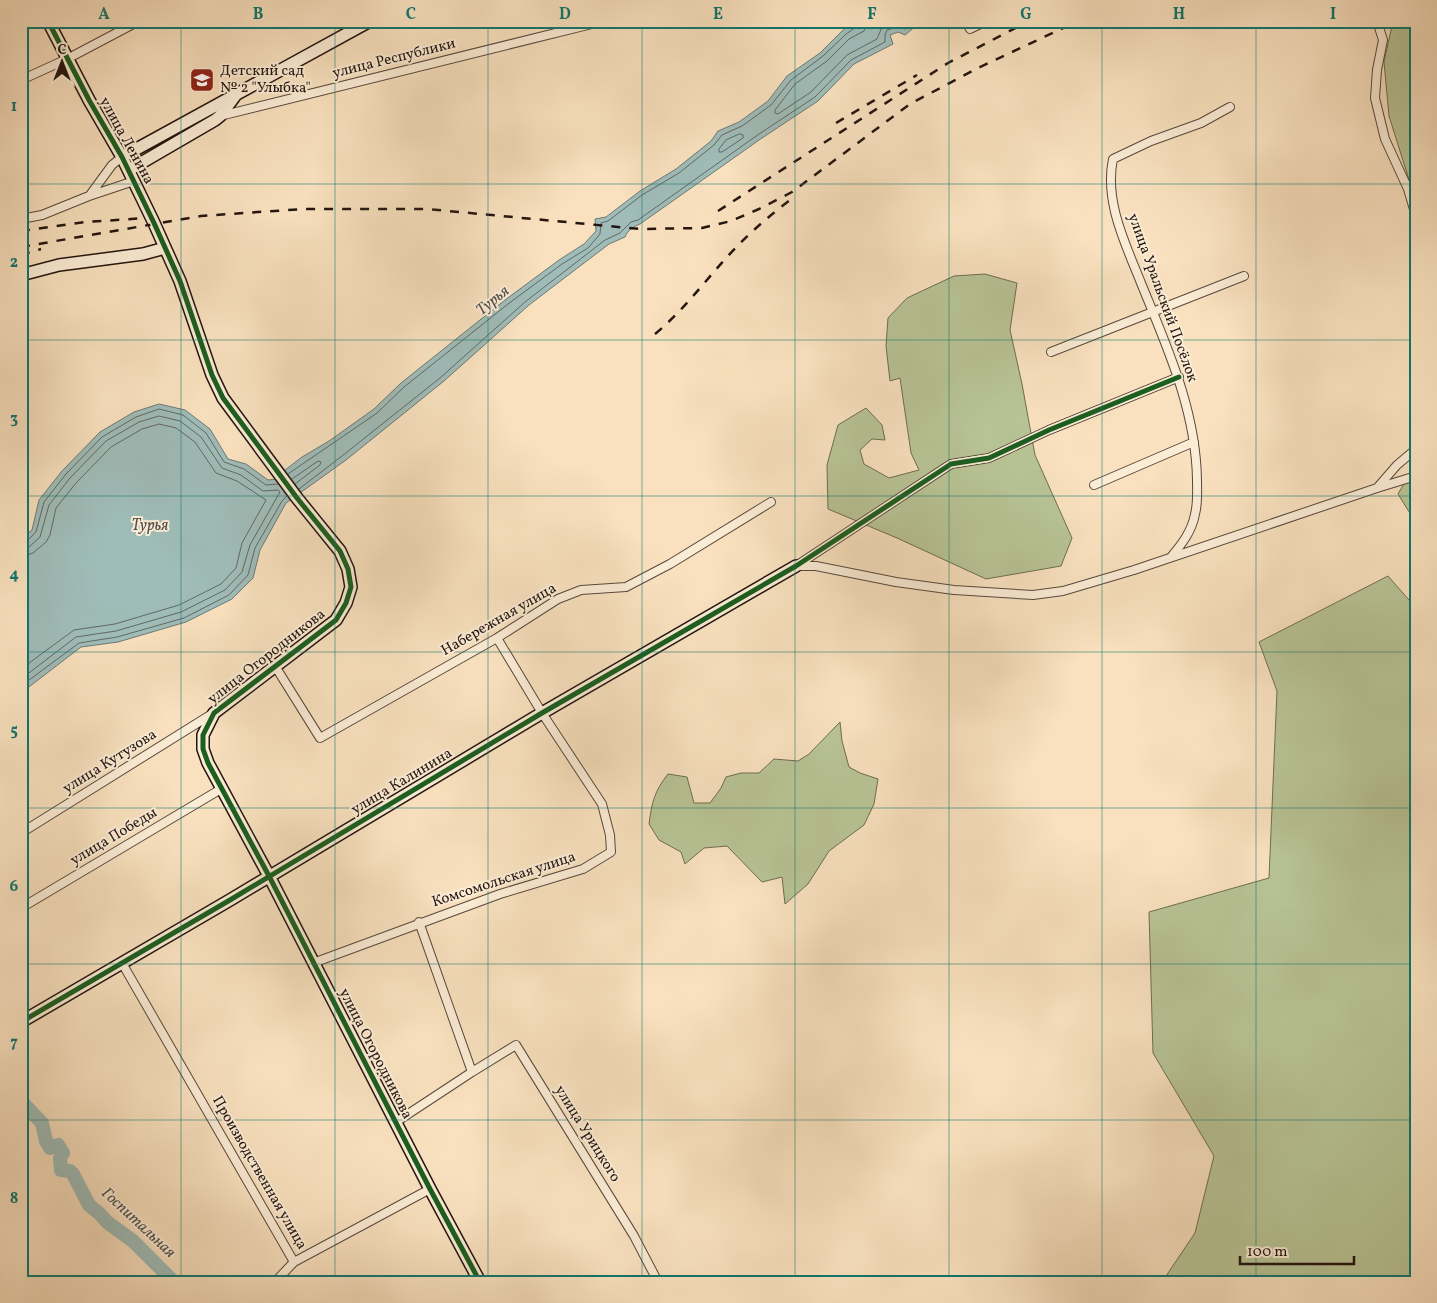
<svg xmlns="http://www.w3.org/2000/svg" width="1437" height="1303" font-family="Vollkorn,serif">
  <style>
    .green { fill: #b8c496; stroke: #6e6c53 }
    .water { fill: #9fbcb8; stroke: #6d7975 }
    .lines { fill: none; stroke-linecap: round; stroke-linejoin: round }
    .shore { stroke: #616864; stroke-width: 1 }
    .river { stroke: #9fbcb8; stroke-width: 14 }
    .street-casing { stroke: #58483c; stroke-width: 10 }
    .secondary-casing { stroke: #231510; stroke-width: 14 }
    .street { stroke: #fbecd5; stroke-width: 8 }
    .secondary { stroke: #fbecd5; stroke-width: 11 }
    .rail { stroke: #231510; stroke-width: 2.5; stroke-dasharray: 9 9; stroke-linecap: butt }
    .cycleway-casing { stroke: #fbecd5; stroke-width: 8 }
    .cycleway { stroke: #1b5e20; stroke-width: 5 }
    .grid { fill: none; stroke: #0f766e; stroke-width: 1; stroke-opacity: 0.55 }
    .labels { text-anchor: middle; dominant-baseline: central; stroke-width: 4; stroke-linejoin: round; paint-order: stroke }
    .street-label { font-size: 15px; fill: #231510; stroke: #fbecd5 }
    .poi-label { font-size: 15px; fill: #231510; stroke: #fbecd5; text-anchor: start }
    .water-label { font-size: 16px; font-style: italic; fill: #4e4f4b; stroke: #fbecd5 }
    .neatline { fill: none; stroke: #0f766e; stroke-width: 2 }
    .grid-label { font-size: 16px; text-anchor: middle; font-weight: bold; fill: #0f766e }
  </style>
  <rect width="100%" height="100%" fill="#f9e1bf"/>
  <filter id="stains"><feTurbulence type="fractalNoise" baseFrequency=".004" numOctaves="4"/><feColorMatrix values="0 0 0 0 .2 0 0 0 0 .09 0 0 0 0 .02 0 0 0 .5 -.17"/></filter>
  <radialGradient id="worn" r=".72"><stop offset=".6" stop-color="#630" stop-opacity="0"/><stop offset="1" stop-color="#630" stop-opacity=".3"/></radialGradient>
  <path class="green" d="M1393,21H1416V202L1389,116L1384,62Z
    M985,274L1017,283L1010,330L1022,384L1035,455L1072,538L1061,566L986,579L897,538L828,509L827,465L838,425L866,408L882,425L885,440L872,439L860,450L864,464L889,478L919,470L911,453L900,378L890,381L886,346L888,318L907,298L954,276Z
    M1416,463V523L1398,494Z
    M1388,576L1416,608V1282H1162L1195,1233L1214,1156L1153,1053L1149,912L1269,878L1277,691L1259,642Z
    M840,722L842,741L849,767L860,773L878,779L874,804L864,825L829,851L808,884L785,904L782,877L762,882L727,846L704,848L685,864L681,852L659,840L649,824C652,802 654,792 668,774L687,777L694,803H710L721,788L726,777L741,773H759L774,759L798,761L809,754Z"/>
  <path class="water" d="M864,21H922L905,35L898,32L890,35L893,44L854,64L818,101L762,138L640,224C633,227 628,230 625,237L609,244L529,305L444,381L346,460L286,503L260,550L253,578L232,599L186,622L118,642L81,647L21,693V539L32,530L39,500L62,471L100,432L134,412L159,404L185,410L210,429L228,459L246,464L268,480L277,479L285,470L302,457L329,441L374,409L401,383L505,300L559,260L584,244L596,231L595,219L606,217L640,191L676,169L711,141L718,131L739,122L768,101L787,76L820,53L842,31L851,24L861,23Z"/>
  <g class="lines">
    <path class="shore" d="M868,21L864,31L849,39L827,61L795,84L775,110V113L778,114L811,92L847,55L877,39L882,27L894,21
      M740,134L743,135V138L722,152H719V149L726,140Z
      M288,474L377,413L404,387L508,304L562,264L588,248L600,234L601,223L608,221L642,195L679,173L714,145L722,135L742,126L771,105L791,80L823,56L845,35L853,29L860,27L862,21
      M292,479L318,461L321,462L320,465L295,484
      M299,489L342,456L440,378L525,302L605,240L620,233L631,222L638,220L759,134L815,97L851,60L885,42V35L887,30L897,27L905,29L914,21
      M21,543L26,542L36,532L44,502L66,474L102,437L136,417L159,409L183,415L206,433L224,462L244,469L266,485L278,484
      M21,549L29,547L40,537L49,505L70,478L106,441L139,422L159,416L180,421L201,437L222,468L241,475L263,491L278,490L280,492L250,545L242,572L225,590L181,612L116,631L76,637L21,679
      M21,557L33,553L46,542L50,535L56,508L76,483L111,447L142,429L159,424L176,428L195,442L216,473L237,481L266,500L242,543L236,568L221,584L179,605L115,624L74,630L21,669
      M21,686L79,643L117,637L184,618L229,595L248,575L255,548L282,501L287,496"/>
    <path class="river" d="M21,1101L42,1123L46,1141L50,1148L58,1145L63,1153L60,1158L61,1170L70,1171L73,1174L89,1205L100,1214L107,1222L133,1241L174,1282"/>
    <defs>
      <path id="street" d="M966,21L970,29L987,21
        M1377,21L1383,40L1377,70L1375,98L1385,139L1408,189L1416,216
        M21,80L67,59L139,21
        M220,116L604,21
        M90,195L112,165L122,157
        M21,219L42,215L89,196L134,181
        M1051,352L1244,276
        M1094,485L1194,442
        M1377,488L1397,465L1416,449
        M1171,557C1182,544 1192,531 1195,514C1198,503 1197,491 1197,480C1196,410 1167,347 1141,283C1126,245 1104,202 1113,159L1151,141L1201,123L1230,107
        M796,566H816L896,582L954,590L1033,595L1063,591L1134,570L1377,488L1416,476
        M796,566L951,464L989,458L1049,430L1179,377
        M275,666L320,738L497,638L558,599L581,590L626,587L670,564L771,502
        M21,833L212,714
        M21,908L221,789
        M419,922L472,1072
        M122,963L294,1262L430,1189
        M313,963L500,894L583,869L611,852L610,835L602,804L542,713L497,638
        M396,1122L472,1072L516,1045L634,1236L658,1282
        M275,1282L294,1262"/>
      <path id="secondary" d="M48,21L89,100L122,157L154,223L180,281L212,375L223,398L297,498L340,551L348,569L351,587L346,603L336,620L214,713L203,735V749L208,763L269,876L430,1189L480,1282
        M122,157L370,21
        M129,170L215,120L220,116L235,96
        M21,275L59,265L143,254L165,248
        M21,1022L230,900L542,713L796,566"/>
    </defs>
    <use href="#street" class="street-casing"/>
    <use href="#secondary" class="secondary-casing"/>
    <use href="#street" class="street"/>
    <use href="#secondary" class="secondary"/>
    <path class="rail" d="M836,123L917,75
      M718,211L948,63L1029,21
      M21,231L86,222L146,218
      M21,247L201,216L303,209H427L640,229L702,228L731,221L759,209L792,192L910,104L978,68L1078,21
      M21,255L41,249
      M655,334C683,311 704,282 728,256C748,234 770,215 794,197"/>
    <defs>
      <path id="cycleway" d="M48,21L89,100L122,157L154,223L180,281L212,375L223,398L297,498L340,551L348,569L351,587L346,603L336,620L214,713L203,735V749L208,763L269,876L430,1189L480,1282
        M21,1022L230,900L542,713L796,566L951,464L989,458L1049,430L1179,377"/>
    </defs>
    <use href="#cycleway" class="cycleway-casing"/>
    <use href="#cycleway" class="cycleway"/>
  </g>
  <path class="grid" d="M181,21V1282M335,21V1282M488,21V1282M642,21V1282M795,21V1282M949,21V1282M1102,21V1282M1256,21V1282M21,184H1416M21,340H1416M21,496H1416M21,652H1416M21,808H1416M21,964H1416M21,1120H1416"/>
  <defs>
    <symbol id="school-square" viewBox="-11 -11 22 22"><rect x="-9" y="-9" width="18" height="18" rx="4" fill="#8f2418" stroke="#fbecd5"/><path d="M0-5L7-2L0 1L-7-2ZM-4 1L0 2.5L4 1V4Q0 6-4 4Z" fill="#fff"/></symbol>
  </defs>
  <g fill-rule="evenodd">
    <use href="#school-square" x="188" y="66" width="28" height="28"/>
  </g>
  <g class="labels">
    <g class="street-label">
      <text transform="translate(394 59) rotate(-14)">улица Республики</text>
      <text transform="translate(126 141) rotate(61)">улица Ленина</text>
      <text transform="translate(1162 298) rotate(70)">улица Уральский Посёлок</text>
      <text transform="translate(499 620) rotate(-30)">Набережная улица</text>
      <text transform="translate(267 657) rotate(-38)">улица Огородникова</text>
      <text transform="translate(110 762) rotate(-32)">улица Кутузова</text>
      <text transform="translate(402 782) rotate(-31)">улица Калинина</text>
      <text transform="translate(114 837) rotate(-31)">улица Победы</text>
      <text transform="translate(504 880) rotate(-18)">Комсомольская улица</text>
      <text transform="translate(375 1054) rotate(63)">улица Огородникова</text>
      <text transform="translate(587 1134) rotate(58)">улица Урицкого</text>
      <text transform="translate(259 1173) rotate(60)">Производственная улица</text>
    </g>
    <g class="poi-label">
      <text x="220" y="71">Детский сад<tspan x="220" dy="17">№ 2 "Улыбка"</tspan></text>
    </g>
    <g class="water-label">
      <text transform="translate(493 301) rotate(-39)">Турья</text>
      <text x="150" y="526">Турья</text>
      <text transform="translate(138 1223) rotate(43)">Госпитальная</text>
    </g>
  </g>
  <rect width="1437" height="1303" fill="none" stroke="#f9e1bf" stroke-width="55"/>
  <g transform="translate(62 62)" stroke="#fbecd5" stroke-width="4" paint-order="stroke">
  <path d="M0-4L9 19L0 12L-9 19Z" fill="#231510"/>
  <text y="-8" font-size="14" font-weight="bold" text-anchor="middle" fill="#231510">С</text>
  </g>
  <path d="M1240 1256v8h114v-8" fill="none" stroke="#231510" stroke-width="2.5"/>
  <text x="1247" y="1256" font-size="15" fill="#231510" stroke="#fbecd5" stroke-width="4" paint-order="stroke">100 m</text>
  <rect x="28" y="28" width="1382" height="1248" class="neatline"/>
  <g class="grid-label">
    <text x="104" y="19">A</text>
    <text x="258" y="19">B</text>
    <text x="411" y="19">C</text>
    <text x="565" y="19">D</text>
    <text x="718" y="19">E</text>
    <text x="872" y="19">F</text>
    <text x="1026" y="19">G</text>
    <text x="1179" y="19">H</text>
    <text x="1333" y="19">I</text>
    <text x="14" y="111">1</text>
    <text x="14" y="267">2</text>
    <text x="14" y="423">3</text>
    <text x="14" y="579">4</text>
    <text x="14" y="735">5</text>
    <text x="14" y="891">6</text>
    <text x="14" y="1047">7</text>
    <text x="14" y="1203">8</text>
  </g>
  <rect width="100%" height="100%" filter="url(#stains)"/>
  <rect width="100%" height="100%" fill="url(#worn)"/>
</svg>
